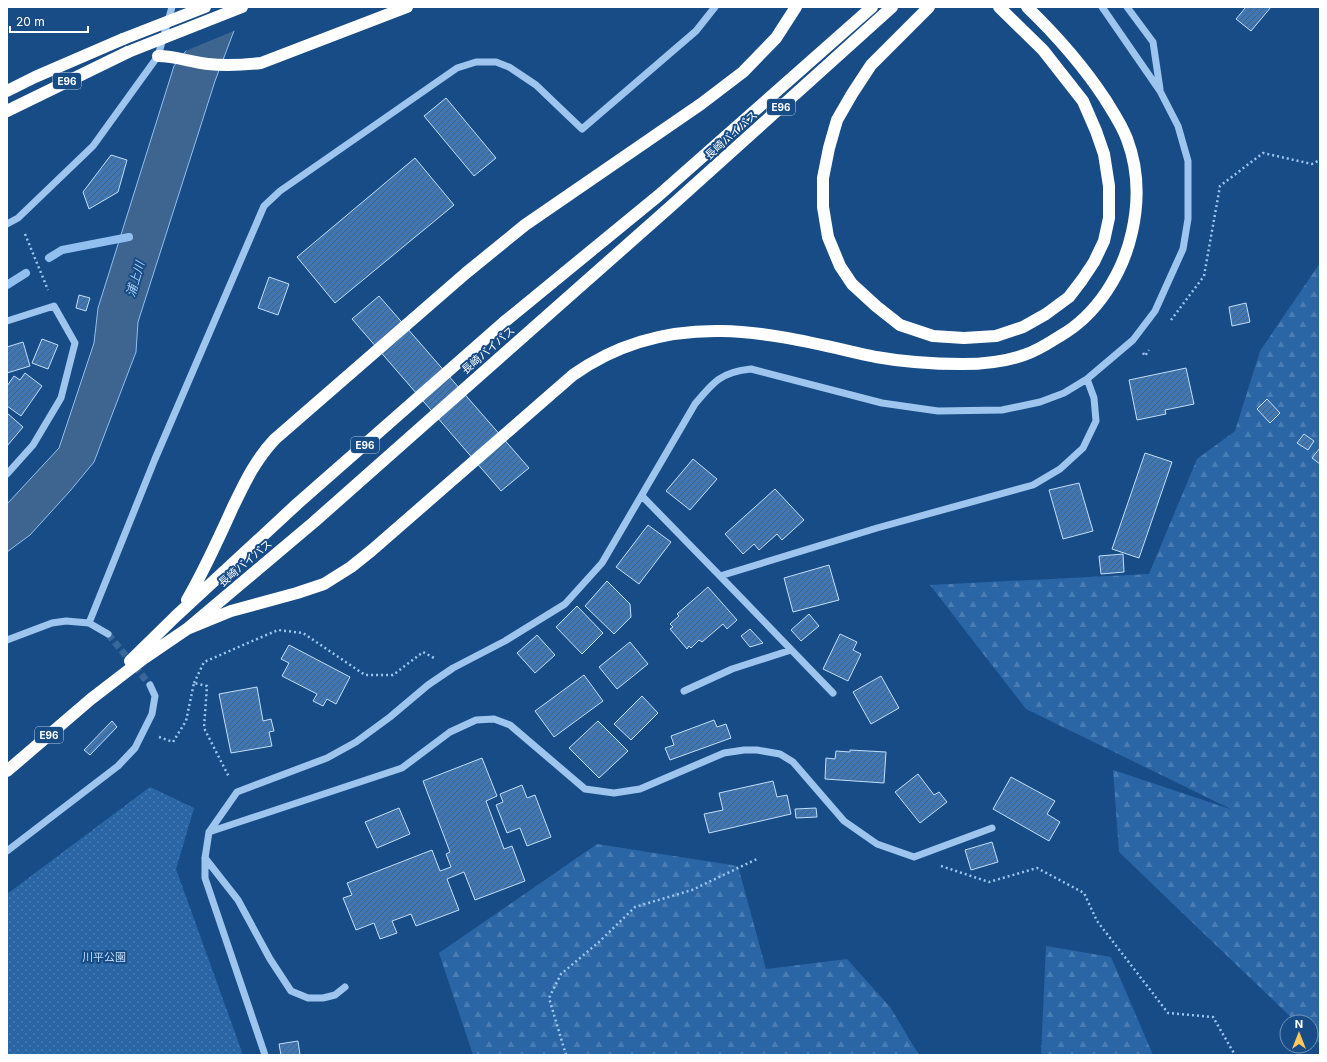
<svg xmlns="http://www.w3.org/2000/svg" width="1327" height="1062" font-family="Inter,'Noto Sans JP',sans-serif">
  <style>
    .forest { fill: url(#forest-firs) }
    .park { fill: url(#park-dots) }
    .water { fill: #3e6490; stroke: #91c0f0 }
    .pier { fill: #174c87 }
    .lines { fill: none; stroke-linecap: round; stroke-linejoin: round }
    .stream { stroke: #91c0f0; stroke-width: 8 }
    .building { fill: url(#building-hatch); stroke: #c4defa }
    .minor-tunnel { stroke: #3a6799; stroke-width: 7; stroke-dasharray: 7 3.5; stroke-linecap: butt }
    .path { stroke: #9ec5ed; stroke-width: 2.5; stroke-dasharray: 2 3; stroke-linecap: butt }
    .minor { stroke: #9ec5ed; stroke-width: 7 }
    .highway { stroke: #fff; stroke-width: 12 }
    .highway-bridge { stroke: #fff; stroke-width: 12 }
    .labels { text-anchor: middle; dominant-baseline: central; stroke-width: 4; stroke-linejoin: round; paint-order: stroke }
    .shield { fill: #174c87; stroke: #b9c9db; stroke-width: 1 }
    .shield-label { font-size: 10px; font-weight: bold; fill: #fff }
    .street-label { font-size: 11px; fill: #fff; stroke: #174c87 }
    .park-label { font-size: 11px; fill: #c4defa; stroke: #174c87 }
    .water-label { font-size: 12px; font-style: italic; fill: #aacff5; stroke: #174c87 }
  </style>
  <defs>
    <pattern id="forest-firs" width="22" height="20" patternUnits="userSpaceOnUse"><rect width="22" height="20" fill="#2a66a6"/><path d="M5 1l3.5 6h-7zM16 11l3.5 6h-7z" fill="#4a7db3"/></pattern>
    <pattern id="park-dots" width="8" height="8" patternUnits="userSpaceOnUse"><rect width="8" height="8" fill="#2a66a6"/><path d="M2 2h.1M6 6h.1" fill="none" stroke="#4a7db3" stroke-width="1.8" stroke-linecap="round"/></pattern>
    <pattern id="building-hatch" width="6" height="6" patternUnits="userSpaceOnUse"><rect width="6" height="6" fill="#4076b1"/><path d="M-1 1l2-2M0 6l6-6M5 7l2-2" fill="none" stroke="#46617e"/></pattern>
  </defs>
  <rect width="100%" height="100%" fill="#174c87"/>
  <path class="forest" d="M1320,263V1046L1319,1043L1311,1036V1022H1296L1119,852L1113,770L1233,810L1026,709L930,585L1149,574L1197,459L1235,431L1260,351Z
    M597,844L738,866L766,969L847,959L890,1007L919,1055H473L439,953Z
    M1046,946L1111,957L1153,1055H1041Z"/>
  <path class="park" d="M150,787L194,808L176,869L243,1055H7V894Z"/>
  <path class="water" d="M243,7L215,81L138,322L136,352L94,462L70,491L30,535L7,552V504L59,448L94,343L98,308L174,66L189,47Z"/>
  <path class="pier" d="M195,7H245L236,30L183,52L187,46Z"/>
  <g class="lines">
    <path class="stream" d="M49,258L62,250L129,237
      M7,285L26,273"/>
  </g>
  <path class="building" d="M1246,7H1271L1251,31L1236,19Z
    M446,98L496,158L474,176L424,116Z
    M111,155L127,160L118,192L89,209L83,192Z
    M415,158L454,205L335,303L297,257Z
    M269,277L289,284L278,315L258,308Z
    M79,295L90,298L86,311L76,308Z
    M379,296L529,468L501,491L352,319Z
    M1246,303L1250,322L1232,326L1229,307Z
    M42,339L58,345L48,369L32,363Z
    M23,342L30,366L7,373V347Z
    M1186,368L1194,404L1165,410L1166,414L1137,420L1129,380Z
    M25,373L42,386L21,416L7,406V386L14,376L20,380Z
    M1267,399L1280,413L1270,423L1257,409Z
    M7,413L23,427L7,446Z
    M1304,434L1314,441L1308,450L1297,443Z
    M1320,448V464L1312,458Z
    M1145,453L1172,462L1139,558L1112,549Z
    M693,459L717,479L690,510L666,491Z
    M1079,483L1093,531L1063,539L1049,490Z
    M775,489L804,520L782,540L777,534L759,550L754,544L743,554L725,534Z
    M648,525L671,542L639,584L616,567Z
    M1123,554L1124,572L1101,574L1099,556Z
    M829,565L839,600L793,612L784,578Z
    M607,581L630,604L631,617L614,634L585,606Z
    M708,587L737,620L727,629L723,624L702,642L699,640L691,648L689,646L687,649L670,629L673,627L670,624L679,616L677,614Z
    M577,606L603,633L582,654L556,627Z
    M809,614L819,626L801,641L791,630Z
    M750,629L763,643L750,647L741,636Z
    M840,634L857,642L853,650L861,654L848,681L823,669Z
    M537,635L555,655L535,673L517,653Z
    M630,642L648,664L617,689L599,667Z
    M289,645L350,677L336,704L327,699L323,706L313,701L317,694L282,676L289,663L281,659Z
    M584,675L603,701L554,737L535,711Z
    M881,676L899,708L871,724L853,692Z
    M257,687L263,721L271,719L274,731L269,732L272,746L231,753L219,694Z
    M642,696L658,713L631,740L614,724Z
    M714,720L717,727L726,724L731,738L670,760L665,748L674,745L671,736Z
    M112,721L117,727L90,755L84,750Z
    M598,721L628,751L599,778L569,748Z
    M850,750L886,752L884,783L825,779L826,758L835,759L836,751L850,752Z
    M482,758L497,796L486,801L504,849L512,846L525,881L475,900L464,872L447,879L459,910L416,926L411,914L392,921L397,933L380,939L374,923L356,930L343,898L352,895L347,883L432,850L440,871L451,867L446,854L450,852L423,781Z
    M918,774L934,795L939,792L947,802L920,823L895,792Z
    M1011,777L1055,801L1047,814L1060,822L1049,841L993,809Z
    M773,781L777,797L787,795L791,814L709,833L704,814L723,810L719,793Z
    M522,785L527,798L535,795L551,837L527,846L520,828L507,833L496,805L503,802L500,794Z
    M399,808L410,834L377,848L365,822Z
    M816,808L817,817L796,818L795,809Z
    M992,842L998,862L971,870L965,850Z
    M298,1041L300,1055H281L279,1044Z"/>
  <g class="lines">
    <path class="minor-tunnel" d="M108,634L150,685"/>
    <path class="path" d="M25,234L48,290
      M1171,320L1204,276L1220,186L1263,153L1312,164L1320,160
      M1143,353L1145,356L1149,350
      M194,683L204,662L278,630L303,633L365,675H393L423,652L436,659
      M159,737L173,742L186,721L194,683L207,686L204,728L229,777
      M941,866L989,882L1037,868L1084,893L1097,921L1168,1013L1213,1017L1235,1055
      M566,1055L549,998L561,974L599,942L635,907L692,890L759,858"/>
    <path class="minor" d="M1127,7L1153,42L1160,89
      M7,224L18,218L93,146L158,56L172,7
      M7,321L54,306L75,343L61,398L33,445L7,474
      M642,496L720,576L877,528L1033,485L1060,469L1083,448L1096,421L1094,398L1087,379
      M720,576L833,693
      M89,623L155,459L264,206L280,191L457,68L476,62H496L509,67L536,85L582,129L696,31L715,7
      M7,640L52,623L66,621L89,623L108,634
      M684,691L732,669L791,650
      M209,832L402,768L450,732L476,720L494,719L510,725L585,789L614,793L640,789L724,753L744,750H757L780,754L793,762L844,821L877,844L914,857L992,828
      M7,851L118,766L135,748L152,714L155,696L150,685
      M205,858L238,900L270,959L291,991L308,998H323L335,995L345,987
      M265,1055L205,878V858L209,832L237,792L327,758L356,742L390,717L428,685L453,668L505,641L565,604L602,563L695,404C713,382 721,372 751,369L882,403L938,411L1002,410L1040,402L1064,393L1087,379L1133,340L1155,311L1183,249L1188,219V161L1178,126L1160,91L1102,7"/>
    <path class="highway" d="M929,7L871,65L852,94L837,120L829,148L823,178V207L828,237L840,266L852,284L876,306L900,325L933,336L964,338L996,336L1023,327L1046,314L1069,297L1082,280L1094,262L1104,241L1109,218V186L1104,154L1096,131L1083,101L1043,50L999,7
      M158,56C175,56 191,62 208,64C226,66 243,65 261,63L407,7
      M7,91L35,77L123,39
      M7,111L128,52
      M187,600C204,571 218,540 232,509C244,484 255,460 275,439L466,273L525,225L701,104L743,72L776,38L796,7
      M187,629L231,611L297,593L324,584L351,567L371,551L573,375C618,343 666,330 721,331C774,332 825,346 876,357C904,362 933,364 962,364C982,364 1004,362 1024,355C1037,351 1049,343 1060,336C1097,315 1123,273 1132,232C1139,201 1138,168 1127,139C1122,125 1113,112 1105,99C1082,64 1057,36 1027,7
      M130,661L176,616L297,504L503,323L658,196L872,7
      M7,771L91,699L143,659L187,629L314,522L670,207L892,7"/>
    <path class="highway-bridge" d="M123,39L205,7
      M128,52L242,7"/>
  </g>
  <g class="labels">
    <g class="shield">
      <rect x="53" y="73" width="28" height="16" rx="3"/>
      <rect x="767" y="99" width="28" height="16" rx="3"/>
      <rect x="351" y="437" width="28" height="16" rx="3"/>
      <rect x="35" y="727" width="28" height="16" rx="3"/>
    </g>
    <g class="shield-label">
      <text x="67" y="81">E96</text>
      <text x="781" y="107">E96</text>
      <text x="365" y="445">E96</text>
      <text x="49" y="735">E96</text>
    </g>
    <g class="street-label">
      <text transform="translate(731 135) rotate(-42)">長崎バイパス</text>
      <text transform="translate(488 350) rotate(-41)">長崎バイパス</text>
      <text transform="translate(245 563) rotate(-40)">長崎バイパス</text>
    </g>
    <g class="park-label">
      <text x="104" y="957">川平公園</text>
    </g>
    <g class="water-label">
      <text transform="translate(135 279) rotate(-74)">浦上川</text>
    </g>
  </g>
  <rect width="1327" height="1062" fill="none" stroke="#ffffff" stroke-width="16"/>
  <g transform="translate(1299 1034)"><circle r="19" fill="#174c87" stroke="#7494b7"/>
  <path d="M0-3L7 15L0 10L-7 15Z" fill="#ffca5b"/>
  <text y="-6" font-size="11" font-weight="bold" text-anchor="middle" fill="#ffffff">N</text>
  </g>
  <path d="M10 26v6h78v-6" fill="none" stroke="#ffffff" stroke-width="2"/>
  <text x="16" y="26" font-size="12" fill="#ffffff" stroke="#174c87" stroke-width="3" paint-order="stroke">20 m</text>
</svg>
